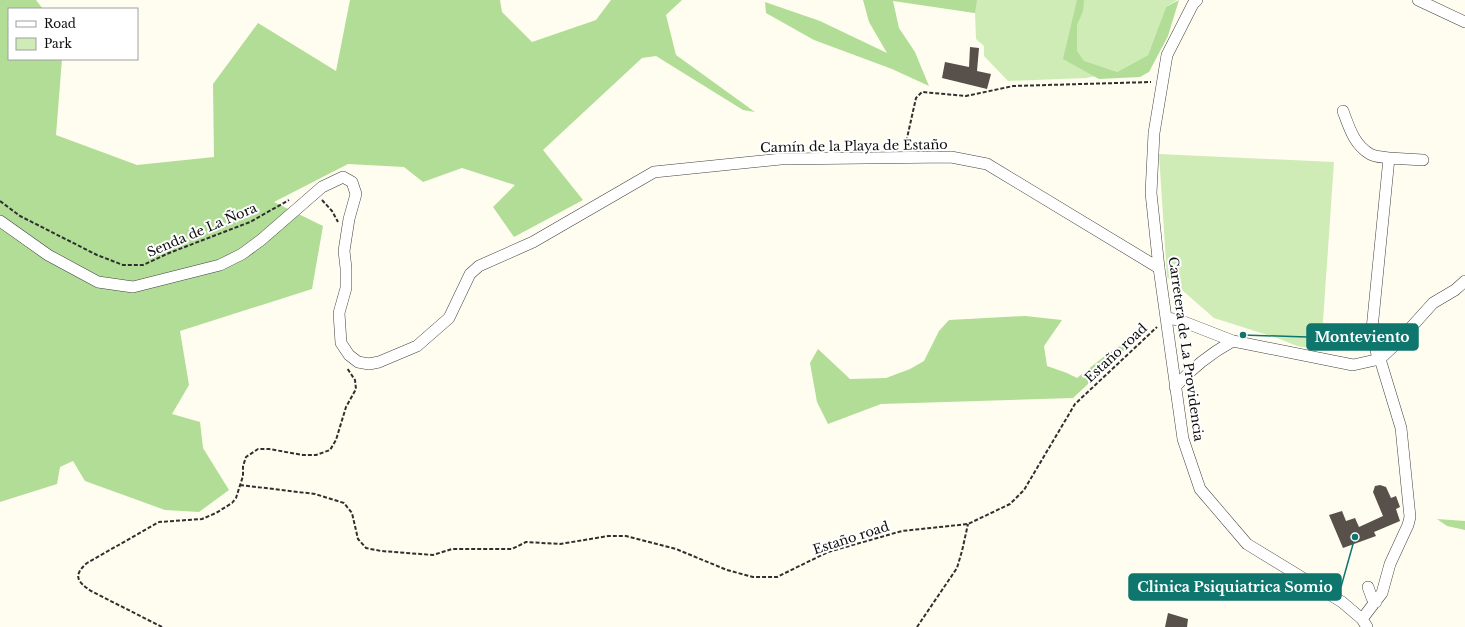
<svg xmlns="http://www.w3.org/2000/svg" width="1465" height="627" font-family="'Libre Baskerville',serif">
  <style>
    .green { fill: #cfecb7 }
    .forest { fill: #b1dd96 }
    .building { fill: #58504a }
    .lines { fill: none; stroke-linecap: round; stroke-linejoin: round }
    .minor-casing { stroke: #414141; stroke-width: 12 }
    .path { stroke: #303030; stroke-width: 2; stroke-dasharray: 4 2; stroke-linecap: butt }
    .minor { stroke: #fff; stroke-width: 11 }
    .labels { text-anchor: middle; dominant-baseline: central; stroke-width: 4; stroke-linejoin: round; paint-order: stroke }
    .street-label { font-size: 13px; fill: #0e0e0e; stroke: #fff }
    .leader { fill: none; stroke: #0f766e; stroke-width: 1.5 }
    .callout-dot { fill: #0f766e; stroke: #fff; stroke-width: 1.5 }
    .callout { fill: #0f766e; stroke: #0f766e; stroke-width: 1.5 }
    .callout-label { font-size: 14px; text-anchor: middle; font-weight: bold; fill: #fff }
  </style>
  <rect width="100%" height="100%" fill="#fffdf0"/>
  <path class="green" d="M891,0H1177L1166,7L1148,55L1117,72L1086,78L1008,81L984,56V46L976,39L975,13Z
    M1159,154L1334,162L1321,350L1297,346L1280,339L1214,318L1167,277Z"/>
  <path class="forest" d="M0,0H36L43,9H9V59H62L56,135L137,165L214,157L213,84L258,23L336,71L350,0H500L502,12L532,42L596,20L611,0H682L666,15L676,55L755,112L743,110L656,56L642,58L543,150L583,200L514,237L493,207L515,185L462,168L423,182L404,167L348,164L274,202L323,226L312,289L180,331L189,385L172,414L200,422L203,448L229,490L199,512L165,510L85,481L73,461L60,467L57,484L0,502Z
    M863,0H977L975,13L893,1L899,28L915,52L929,86L892,69L814,40L766,13L765,2L820,21L887,53L869,22Z
    M1077,0H1084L1083,11L1077,25V51L1084,61L1117,72L1148,55L1166,7L1179,0L1168,36L1149,72L1140,77L1099,79L1063,59Z
    M1025,316L1062,320L1044,346L1047,366L1067,373L1077,378L1106,355L1148,328L1073,398L881,404L828,424L817,402L810,363L818,349L850,379L886,378L910,369L924,361L939,331L949,320Z
    M1437,519L1465,521V530L1447,526Z"/>
  <path class="building" d="M970,47L979,48L977,71L991,74L987,89L942,78L945,62L969,67Z
    M1380,485L1386,487L1391,498L1396,496L1400,507L1396,509L1400,521L1374,532L1376,536L1343,548L1329,515L1342,511L1346,521L1355,518L1359,527L1383,516L1373,492L1375,486Z
    M1168,613L1188,619L1187,627H1165Z"/>
  <g class="lines">
    <defs>
      <path id="minor" d="M1197,0L1193,4L1167,55L1154,133L1151,193L1159,268L1183,439L1200,489L1247,544L1342,602L1362,619L1367,627
        M1418,0L1465,22
        M1343,111C1349,127 1354,145 1370,154C1375,157 1383,157 1389,158
        M0,221L48,255L98,282L133,287L220,265L242,254L261,240L322,187L343,177L352,182L356,194L349,219L344,251L346,268V288L339,313L341,343L349,355L358,362L369,364L379,362L417,346L449,318L470,274L479,266L533,242L654,172L781,159L951,157L987,164L1159,268
        M1167,318L1179,320L1233,341L1353,365L1380,359L1397,343L1433,303L1455,290L1465,281
        M1378,360L1372,329L1389,158L1423,160
        M1175,387C1192,368 1211,353 1233,341
        M1368,587L1372,598L1376,602
        M1362,619L1382,593L1390,564L1408,525L1410,517L1401,428L1380,359"/>
    </defs>
    <use href="#minor" class="minor-casing"/>
    <path class="path" d="M905,147L916,98L922,92L966,96L1013,86L1151,82
      M322,200L332,211L338,222
      M0,201L20,216L97,255L123,265H143L169,253L250,222L289,200
      M240,485L315,494L344,503L352,513L358,539L366,548L381,551L433,555L452,549H512L526,542L560,544L608,536H626L676,549L727,570L753,577H777L828,552L902,531L968,524L1010,504L1024,490L1075,404L1157,327
      M162,627L91,591C78,582 72,576 87,563L159,522L202,519L216,513L232,503L236,498L243,476V466L246,457L258,449H269L303,455H316L330,450L336,440L346,407L356,389L355,380L347,368
      M917,627L957,568L962,551L968,524"/>
    <use href="#minor" class="minor"/>
  </g>
  <g class="labels">
    <g class="street-label">
      <text transform="translate(854 146) rotate(-1)">Camín de la Playa de Estaño</text>
      <text transform="translate(202 230) rotate(-23)">Senda de La Ñora</text>
      <text transform="translate(1186 349) rotate(82)">Carretera de La Providencia</text>
      <text transform="translate(1116 353) rotate(-43)">Estaño road</text>
      <text transform="translate(851 538) rotate(-18)">Estaño road</text>
    </g>
  </g>
  <path class="leader" d="M1243 335L1307 337M1355 537L1341 587"/>
  <g class="callout-dot">
    <circle cx="1243" cy="335" r="4"/>
    <circle cx="1355" cy="537" r="4"/>
  </g>
  <g class="callout">
    <rect x="1307" y="324" width="111" height="26" rx="4"/>
    <rect x="1129" y="574" width="212" height="26" rx="4"/>
  </g>
  <g class="callout-label">
    <text x="1362" y="342">Monteviento</text>
    <text x="1235" y="592">Clinica Psiquiatrica Somio</text>
  </g>
  <rect x="8" y="8" width="130" height="52" fill="#ffffff" stroke="#9f9f9f"/>
  <rect x="16" y="21" width="20" height="6" fill="#ffffff" stroke="#9f9f9f"/>
  <text x="44" y="28" font-size="12" fill="#0e0e0e">Road</text>
  <rect x="16" y="38" width="20" height="12" fill="#cfecb7" stroke="#9f9f9f"/>
  <text x="44" y="48" font-size="12" fill="#0e0e0e">Park</text>
</svg>
